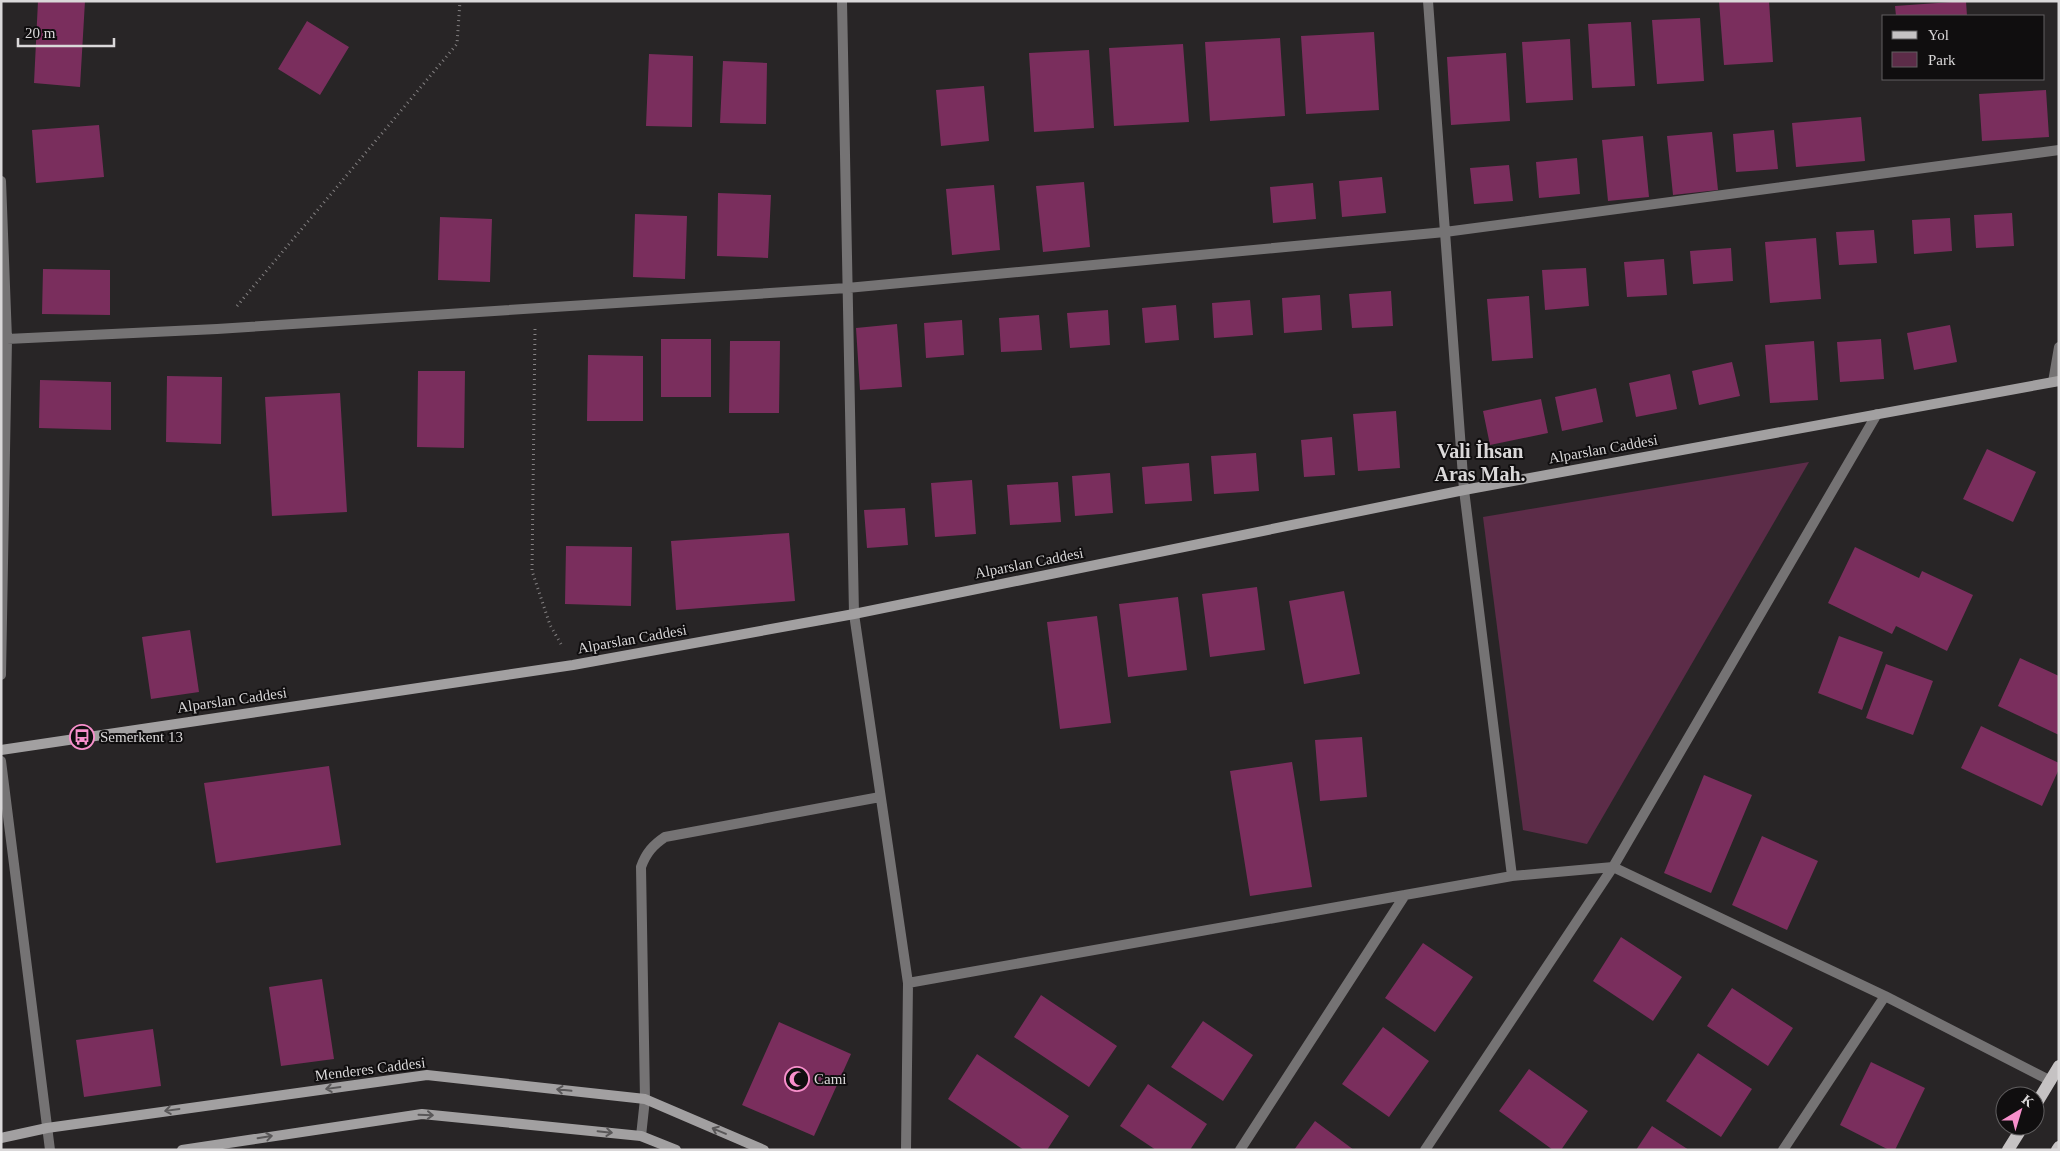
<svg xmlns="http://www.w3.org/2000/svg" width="2060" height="1151" font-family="Georgia,serif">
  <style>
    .green { fill: #5c2c48 }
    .building { fill: #7a2e5d }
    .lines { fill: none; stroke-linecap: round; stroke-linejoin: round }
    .path { stroke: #848182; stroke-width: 3; stroke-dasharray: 1 4; stroke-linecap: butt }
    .street { stroke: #757374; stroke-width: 10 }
    .secondary { stroke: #a2a0a1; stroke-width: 10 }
    .primary { stroke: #c5c2c3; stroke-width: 12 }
    .oneway { stroke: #595758 }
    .labels { text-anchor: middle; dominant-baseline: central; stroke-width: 4; stroke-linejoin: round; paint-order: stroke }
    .street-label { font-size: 15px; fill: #dad8d9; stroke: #100e0f }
    .poi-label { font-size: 15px; fill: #dad8d9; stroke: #100e0f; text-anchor: start }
    .district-label { font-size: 20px; font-weight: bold; fill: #dad8d9; stroke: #100e0f }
  </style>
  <rect width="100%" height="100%" fill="#282526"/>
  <path class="green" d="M1809,462L1587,844L1523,830L1483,517Z"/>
  <path class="building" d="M38,1H85L80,87L34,83Z
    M1719,1H1769L1773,62L1724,65Z
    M1966,1L1967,16H1896L1895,6Z
    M1700,18L1704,81L1657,84L1652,20Z
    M307,21L349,47L320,95L278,69Z
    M1631,22L1635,86L1592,88L1588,24Z
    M1374,32L1379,110L1306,114L1301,36Z
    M1280,38L1285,116L1210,121L1205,42Z
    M1570,39L1573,100L1526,103L1522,42Z
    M1183,44L1189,122L1114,126L1109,48Z
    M1089,50L1094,128L1034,132L1029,53Z
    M1506,53L1510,121L1451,125L1447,57Z
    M649,54L693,56L692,127L646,126Z
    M723,61L767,63L766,124L720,123Z
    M984,86L989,141L941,146L936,90Z
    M2046,90L2049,137L1982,141L1979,94Z
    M1861,117L1865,161L1796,167L1792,123Z
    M99,125L104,177L36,183L32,130Z
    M1774,130L1778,169L1736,172L1733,134Z
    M1712,132L1718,190L1673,195L1667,136Z
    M1643,136L1649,197L1608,201L1602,140Z
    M1577,158L1580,194L1539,198L1536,162Z
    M1509,165L1513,201L1474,204L1470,168Z
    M1382,177L1386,213L1342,217L1339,181Z
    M1084,182L1090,247L1043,252L1036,186Z
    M1313,183L1316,219L1273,223L1270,187Z
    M994,185L1000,250L952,255L946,189Z
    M718,193L771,195L768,258L717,256Z
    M2012,213L2014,246L1976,248L1974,215Z
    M635,214L687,216L685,279L633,277Z
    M440,217L492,219L490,282L438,280Z
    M1950,218L1952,251L1914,254L1912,220Z
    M1874,230L1877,263L1839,265L1836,232Z
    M1816,238L1821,299L1770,303L1765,242Z
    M1731,248L1733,281L1693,284L1690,251Z
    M1664,259L1667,295L1627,297L1624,262Z
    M1586,268L1589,306L1545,310L1542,270Z
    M43,269L110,270V315L42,314Z
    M1391,291L1393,326L1352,328L1349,294Z
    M1320,295L1322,330L1284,333L1282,298Z
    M1529,296L1533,358L1492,361L1487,299Z
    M1250,300L1253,335L1214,338L1212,303Z
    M1176,305L1179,340L1145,343L1142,308Z
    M1108,310L1110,345L1070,348L1067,313Z
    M1039,315L1042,350L1001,352L999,318Z
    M962,320L964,355L926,358L924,323Z
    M897,324L902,387L860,390L856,328Z
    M1950,325L1957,362L1914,370L1907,333Z
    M661,339H711V397H661Z
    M1881,339L1884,379L1840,382L1837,342Z
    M730,341H780L779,413H729Z
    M1814,341L1818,400L1770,403L1765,345Z
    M588,355L643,356V421H587Z
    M1732,362L1740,396L1699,405L1692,371Z
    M418,371H465L464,448L417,447Z
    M1670,374L1677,409L1636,417L1629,383Z
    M167,376L222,377L221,444L166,442Z
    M40,380L111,382V430L39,428Z
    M1596,388L1603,422L1562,431L1555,397Z
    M340,393L347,512L272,516L265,397Z
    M1541,399L1548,433L1490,445L1483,411Z
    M1396,411L1400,468L1358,471L1353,414Z
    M1332,437L1335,475L1304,477L1301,440Z
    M1987,449L2036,472L2013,522L1963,499Z
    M1256,453L1259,491L1214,494L1211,456Z
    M1189,463L1192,501L1145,504L1142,467Z
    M1110,473L1113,513L1075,516L1072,476Z
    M972,480L976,534L935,537L931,483Z
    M1058,482L1061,522L1010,525L1007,485Z
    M905,508L908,545L867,548L864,510Z
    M789,533L795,601L676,610L671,541Z
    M566,546L632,547L631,606L565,604Z
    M1855,547L1919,578L1922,571L1973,595L1947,651L1896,626L1892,634L1828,603Z
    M1257,587L1265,650L1210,657L1202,594Z
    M1344,591L1360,674L1304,684L1289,601Z
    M1178,597L1187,670L1128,677L1119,604Z
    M1097,616L1111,723L1060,729L1047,622Z
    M190,630L199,692L151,699L142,637Z
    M1839,636L1883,652L1862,710L1818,693Z
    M2020,658L2059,676V735L1998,706Z
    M1886,664L1933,681L1913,735L1866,718Z
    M1981,726L2059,763V769L2042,806L1961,768Z
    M1362,737L1367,797L1320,801L1315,740Z
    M1292,762L1312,887L1250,896L1230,771Z
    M329,766L341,845L216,863L204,783Z
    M1704,775L1752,795L1711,893L1664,873Z
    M1762,836L1818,861L1787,930L1732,905Z
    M1621,937L1682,977L1653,1021L1593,981Z
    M1423,943L1473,977L1435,1032L1385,998Z
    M322,979L334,1059L281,1066L269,987Z
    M1732,988L1793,1028L1768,1066L1707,1026Z
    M1041,995L1117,1046L1089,1087L1014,1037Z
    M1203,1021L1253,1055L1223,1101L1171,1067Z
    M779,1022L851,1054L814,1136L742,1105Z
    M1383,1027L1429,1061L1389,1117L1342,1084Z
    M153,1029L161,1086L84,1097L76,1040Z
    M1698,1053L1752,1089L1721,1137L1666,1101Z
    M977,1054L1069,1116L1047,1150H1024L948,1099Z
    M1871,1062L1925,1088L1895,1150H1889L1840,1125Z
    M1529,1069L1588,1111L1561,1150H1553L1499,1111Z
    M1148,1084L1207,1124L1190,1150H1156L1120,1126Z
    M1315,1121L1354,1150H1294Z
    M1652,1126L1689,1150H1636Z"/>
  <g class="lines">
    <path class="path" d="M237,306L457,44L460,1
      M535,329L532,571L550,625L561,644"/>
    <path class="street" d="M842,1L854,614L908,983L906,1150
      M1428,1L1464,490L1512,876
      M1,181L7,339L1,675
      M7,339L217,329L847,288L1445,232L2059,150
      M2053,382L2059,347
      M1,761L50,1150
      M908,983L1512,876L1613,867L1885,996L2051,1081
      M641,1136L645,1099L641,867C646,853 653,845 665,837L880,797
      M1240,1150L1405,895
      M1425,1150L1613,867L1877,414
      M1783,1150L1885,996"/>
    <path class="secondary" d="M1,750L573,665L854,614L1464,490L2059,381
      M1,1138L47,1128L427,1075L645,1099L764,1150
      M182,1150L422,1114L641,1136L676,1150"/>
    <path class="primary" d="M2035,1106L2059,1066
      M2008,1150L2023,1126
      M2057,1150L2059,1147"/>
  </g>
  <defs><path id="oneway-shaft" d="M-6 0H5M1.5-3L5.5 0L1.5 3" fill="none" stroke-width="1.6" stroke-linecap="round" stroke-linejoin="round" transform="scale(1.25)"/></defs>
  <g class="oneway">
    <use href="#oneway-shaft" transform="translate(333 1088) rotate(172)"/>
    <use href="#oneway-shaft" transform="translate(564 1090) rotate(-174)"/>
    <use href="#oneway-shaft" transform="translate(172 1110) rotate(172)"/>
    <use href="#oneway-shaft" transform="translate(426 1115) rotate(2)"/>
    <use href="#oneway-shaft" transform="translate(719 1131) rotate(-157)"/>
    <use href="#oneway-shaft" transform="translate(605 1132) rotate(6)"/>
    <use href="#oneway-shaft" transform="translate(265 1137) rotate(-9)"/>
  </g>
  <defs>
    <symbol id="bus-ring" viewBox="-11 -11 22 22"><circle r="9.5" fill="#100e0f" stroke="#f890cc" stroke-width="1.5"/><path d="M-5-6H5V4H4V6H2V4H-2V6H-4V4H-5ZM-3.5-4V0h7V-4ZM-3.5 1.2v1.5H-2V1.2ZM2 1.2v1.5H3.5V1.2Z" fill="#f890cc"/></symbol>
    <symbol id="mosque-ring" viewBox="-11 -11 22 22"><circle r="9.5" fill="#100e0f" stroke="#f890cc" stroke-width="1.5"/><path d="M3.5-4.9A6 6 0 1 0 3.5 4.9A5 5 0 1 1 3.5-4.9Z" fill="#f890cc"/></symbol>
  </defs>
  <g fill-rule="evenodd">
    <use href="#bus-ring" x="68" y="723" width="28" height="28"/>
    <use href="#mosque-ring" x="783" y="1065" width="28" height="28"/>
  </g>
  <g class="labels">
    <g class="street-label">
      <text transform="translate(1603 449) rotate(-10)">Alparslan Caddesi</text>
      <text transform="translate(1029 563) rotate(-11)">Alparslan Caddesi</text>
      <text transform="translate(632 639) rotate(-10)">Alparslan Caddesi</text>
      <text transform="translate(232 700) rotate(-8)">Alparslan Caddesi</text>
      <text transform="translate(370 1069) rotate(-7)">Menderes Caddesi</text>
    </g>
    <g class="poi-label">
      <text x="100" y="737">Semerkent 13</text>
      <text x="814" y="1079">Cami</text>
    </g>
    <g class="district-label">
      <text x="1480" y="451">Vali İhsan<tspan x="1480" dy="23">Aras Mah.</tspan></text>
    </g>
  </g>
  <rect width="2060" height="1151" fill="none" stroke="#dad8d9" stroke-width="5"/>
  <rect x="1882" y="15" width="162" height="65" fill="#100e0f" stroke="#615f60"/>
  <rect x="1892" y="31" width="25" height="8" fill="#c5c2c3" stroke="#615f60"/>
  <text x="1928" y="40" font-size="15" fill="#dad8d9">Yol</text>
  <rect x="1892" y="52" width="25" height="15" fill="#5c2c48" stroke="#615f60"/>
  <text x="1928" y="65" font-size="15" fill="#dad8d9">Park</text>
  <g transform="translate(2020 1111) rotate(38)"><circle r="24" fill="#100e0f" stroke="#615f60"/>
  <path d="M0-4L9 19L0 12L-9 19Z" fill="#f890cc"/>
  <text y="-8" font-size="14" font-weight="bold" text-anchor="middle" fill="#dad8d9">K</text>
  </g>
  <path d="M18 38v8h96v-8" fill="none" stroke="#dad8d9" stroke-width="2.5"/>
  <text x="25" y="38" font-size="15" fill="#dad8d9" stroke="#100e0f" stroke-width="4" paint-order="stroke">20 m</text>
</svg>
